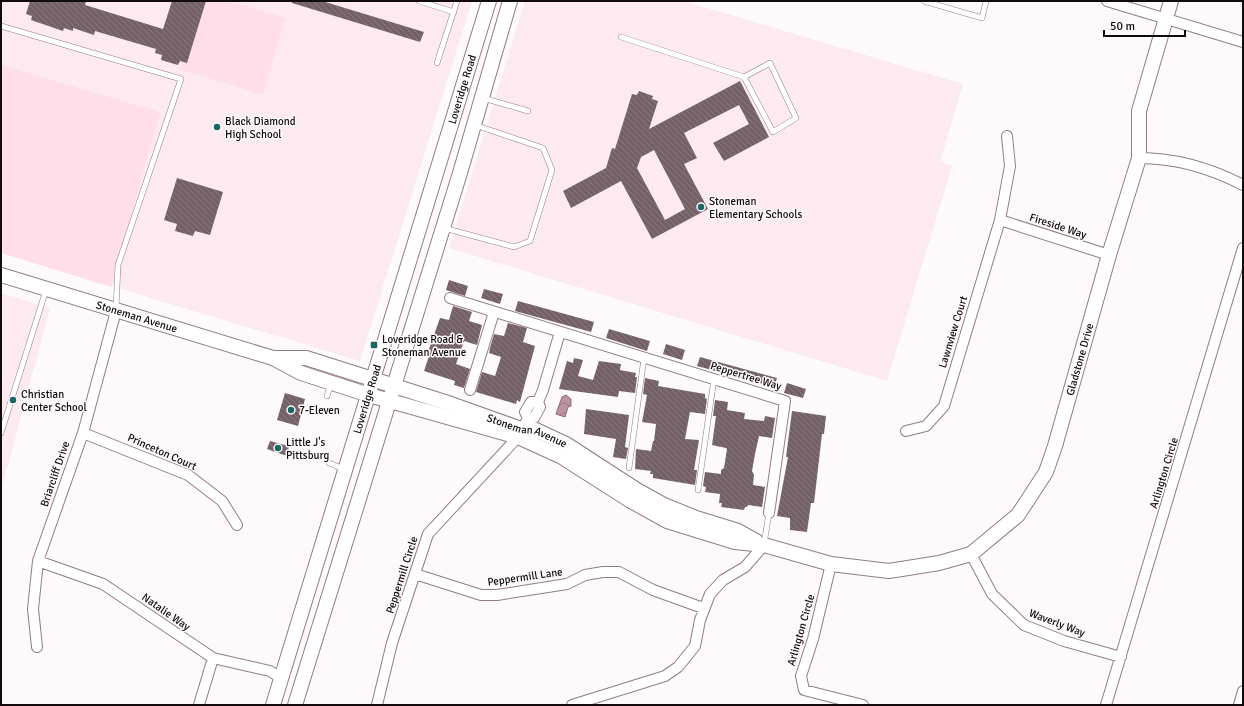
<svg xmlns="http://www.w3.org/2000/svg" width="1244" height="706" font-family="Signika,sans-serif">
  <style>
    .built { fill: #fdeaf0 }
    .pitch { fill: #ffdee9 }
    .water { fill: url(#water-waves); stroke: #896a75 }
    .building { fill: url(#building-back-hatch); fill-rule: evenodd }
    .lines { fill: none; stroke-linecap: round; stroke-linejoin: round }
    .lane-casing { stroke: #917c83; stroke-width: 6 }
    .street-casing { stroke: #917c83; stroke-width: 12 }
    .secondary-casing { stroke: #917c83; stroke-width: 16 }
    .lane { stroke: #fff; stroke-width: 5 }
    .street { stroke: #fff; stroke-width: 10 }
    .secondary { stroke: #fff; stroke-width: 14 }
    .poi-dot { fill: #196665; stroke: #fefafb; stroke-width: 1.5 }
    .labels { text-anchor: middle; dominant-baseline: central; stroke-width: 3; stroke-linejoin: round; paint-order: stroke }
    .street-label { font-size: 11px; fill: #120b0d; stroke: #fefafb }
    .poi-label { font-size: 11px; fill: #120b0d; stroke: #fefafb; text-anchor: start }
  </style>
  <defs>
    <pattern id="water-waves" width="16" height="10" patternUnits="userSpaceOnUse"><rect width="16" height="10" fill="#bc93a1"/><path d="M0 5q4-4 8 0t8 0" fill="none" stroke="#977682"/></pattern>
    <pattern id="building-back-hatch" width="6" height="6" patternUnits="userSpaceOnUse"><rect width="6" height="6" fill="#746167"/><path d="M-1 5l2 2M0 0l6 6M5-1l2 2" fill="none" stroke="#887a7f"/></pattern>
  </defs>
  <rect width="100%" height="100%" fill="#fefafb"/>
  <path class="built" d="M1,1H472L360,361L1,253Z
    M525,1H684L963,84L940,162L952,166L887,381L449,248Z
    M1,293L50,308L1,491Z"/>
  <path class="pitch" d="M200,1H228L285,18L263,95L179,69Z
    M1,65L160,112L111,287L1,253Z"/>
  <path class="water" d="M566,395L571,399V406L568,407L565,417L556,414L562,397Z"/>
  <path class="building" d="M30,1H86L85,5L163,29L172,1H206L187,63L180,61L178,65L161,60L162,55L155,53L156,49L95,31L94,35L73,28V31L64,28L63,31L31,20L32,16L26,14Z
    M292,1H322L424,32L420,42L292,3Z
    M740,81L769,137L724,161L713,143L749,124L739,105L684,133L697,158L684,164L708,209L652,239L621,181L571,208L563,191L606,168L612,148L615,149L632,94L637,95L639,91L653,96L652,99L658,101L649,129ZM654,150L685,209L665,220L637,168L641,157Z
    M177,178L223,192L210,235L195,231L193,236L175,231L177,224L164,220Z
    M449,280L468,286L465,296L446,290Z
    M484,289L503,294L500,304L481,298Z
    M518,301L594,322L591,332L515,311Z
    M453,306L472,312L469,321L482,325L477,345L464,341L456,364L470,369L464,388L454,385L455,381L424,371L431,350L429,349L440,318L449,320Z
    M508,323L527,328L523,342L535,346L520,402L517,400L516,404L476,392L482,372L495,376L501,357L489,353L490,348L494,334L504,336Z
    M609,329L650,341L647,351L606,338Z
    M666,344L685,350L682,360L663,354Z
    M700,357L777,378L774,387L697,366Z
    M574,358L583,360L578,376L593,380L599,361L621,364L620,370L636,373L635,377H637L635,393L619,391L618,397L559,389L567,361L573,363Z
    M645,378L659,381L658,386L705,394V398L707,399L705,414L690,412L685,439L699,440L694,470H697L695,485L653,478V474H650L651,471L635,469L636,449L651,451L653,441H654L656,424L642,422L647,395L643,394Z
    M787,383L806,389L803,398L784,393Z
    M285,393L305,399L298,426L277,420Z
    M715,400L728,402L727,410L745,413L744,419L764,421L765,416L775,418L772,438L759,436L755,454L752,471L754,475L753,485L765,487L762,507L748,505L747,507H745L744,510L721,507L722,503H719L720,494L705,492L706,487L703,486L705,472L721,474V470L724,468L727,449L726,448L712,445L716,416H713Z
    M586,409L629,415L625,447L628,448L626,459L613,457L616,439L584,434Z
    M792,411L826,416L824,434H822L814,503H811L807,532L790,530V518L777,516L788,457H786Z
    M270,441L289,446L287,456L267,449Z"/>
  <g class="lines">
    <defs>
      <path id="lane" d="M419,1L454,12
        M924,1L982,18L986,1
        M1,26L181,79L118,265L116,308
        M621,37L744,77L773,132L796,118L770,63L744,77
        M437,63L457,1
        M483,98L528,111
        M444,228L514,247L530,241L552,170L543,148L475,125
        M327,396L331,383
        M1,433L46,290
        M329,463L344,469
        M629,468L644,358
        M698,490L714,379
        M764,544L769,513"/>
      <path id="street" d="M1107,1L1243,42
        M1139,158C1175,158 1212,169 1243,185
        M1000,220L1109,255
        M450,298L785,401L769,513
        M470,390L494,312
        M528,418H534L540,407L538,402L543,390L560,332
        M528,418L525,412L531,402H538
        M906,431L926,426L944,406L1000,220L1010,166L1007,136
        M83,433L188,475L222,501L237,525
        M971,554L992,594L1024,625L1064,641L1121,657
        M38,561L103,584L213,658L270,671L281,678
        M831,564L813,639L801,676L804,690L863,705
        M415,574L481,595H497L567,584L585,575L603,572H619L653,590L703,608
        M37,647L33,609L38,561L83,433L116,311
        M199,705L213,658
        M377,705L392,643L428,534L518,437L528,418
        M572,705L665,676L678,667L695,646L700,620L710,594L723,580L745,567L764,545
        M1106,705L1243,248
        M1239,705L1243,691"/>
      <g id="secondary">
        <path id="s1" d="M1,275L273,358L301,373L369,395L518,437L562,457L631,501L667,521L735,542L764,545L831,564L889,571L939,563L971,554L1018,515L1046,472L1055,446L1109,255L1139,158V111L1171,1"/>
        <path id="s2" d="M276,358H306L451,404L521,429L536,430L566,444L637,490L664,505L696,518L738,531L756,541"/>
        <path id="s3" d="M273,705L489,1"/>
        <path d="M295,705L460,173L510,1"/>
      </g>
    </defs>
    <use href="#lane" class="lane-casing"/>
    <use href="#street" class="street-casing"/>
    <use href="#secondary" class="secondary-casing"/>
    <use href="#lane" class="lane"/>
    <use href="#street" class="street"/>
    <use href="#secondary" class="secondary"/>
  </g>
  <g class="poi-dot">
    <circle cx="217" cy="127" r="4"/>
    <circle cx="701" cy="207" r="4"/>
    <rect x="370" y="341" width="8" height="8" rx="2"/>
    <circle cx="13" cy="400" r="4"/>
    <circle cx="291" cy="410" r="4"/>
    <circle cx="278" cy="448" r="4"/>
  </g>
  <g class="labels">
    <g class="street-label">
      <text stroke="none"><textPath href="#s3" startOffset="644">Loveridge Road</textPath></text>
      <text transform="translate(1058 226) rotate(18)">Fireside Way</text>
      <text stroke="none"><textPath href="#s1" startOffset="142">Stoneman Avenue</textPath></text>
      <text transform="translate(953 332) rotate(-73)">Lawnview Court</text>
      <text stroke="none"><textPath href="#s1" startOffset="1256">Gladstone Drive</textPath></text>
      <text transform="translate(746 376) rotate(17)">Peppertree Way</text>
      <text stroke="none"><textPath href="#s3" startOffset="320">Loveridge Road</textPath></text>
      <text stroke="none"><textPath href="#s2" startOffset="263">Stoneman Avenue</textPath></text>
      <text transform="translate(162 452) rotate(24)">Princeton Court</text>
      <text transform="translate(1164 473) rotate(-73)">Arlington Circle</text>
      <text transform="translate(55 474) rotate(-71)">Briarcliff Drive</text>
      <text transform="translate(402 575) rotate(-72)">Peppermill Circle</text>
      <text transform="translate(525 577) rotate(-8)">Peppermill Lane</text>
      <text transform="translate(166 612) rotate(35)">Natalie Way</text>
      <text transform="translate(1057 623) rotate(21)">Waverly Way</text>
      <text transform="translate(801 630) rotate(-74)">Arlington Circle</text>
    </g>
    <g class="poi-label">
      <text x="225" y="121">Black Diamond<tspan x="225" dy="13">High School</tspan></text>
      <text x="709" y="201">Stoneman<tspan x="709" dy="13">Elementary Schools</tspan></text>
      <text x="382" y="339">Loveridge Road &amp;<tspan x="382" dy="13">Stoneman Avenue</tspan></text>
      <text x="21" y="394">Christian<tspan x="21" dy="13">Center School</tspan></text>
      <text x="299" y="410">7-Eleven</text>
      <text x="286" y="442">Little J's<tspan x="286" dy="13">Pittsburg</tspan></text>
    </g>
  </g>
  <rect width="1244" height="706" fill="none" stroke="#120b0d" stroke-width="4"/>
  <path d="M1104 30v6h81v-6" fill="none" stroke="#120b0d" stroke-width="2"/>
  <text x="1110" y="30" font-size="12" fill="#120b0d" stroke="#fefafb" stroke-width="3" paint-order="stroke">50 m</text>
</svg>
